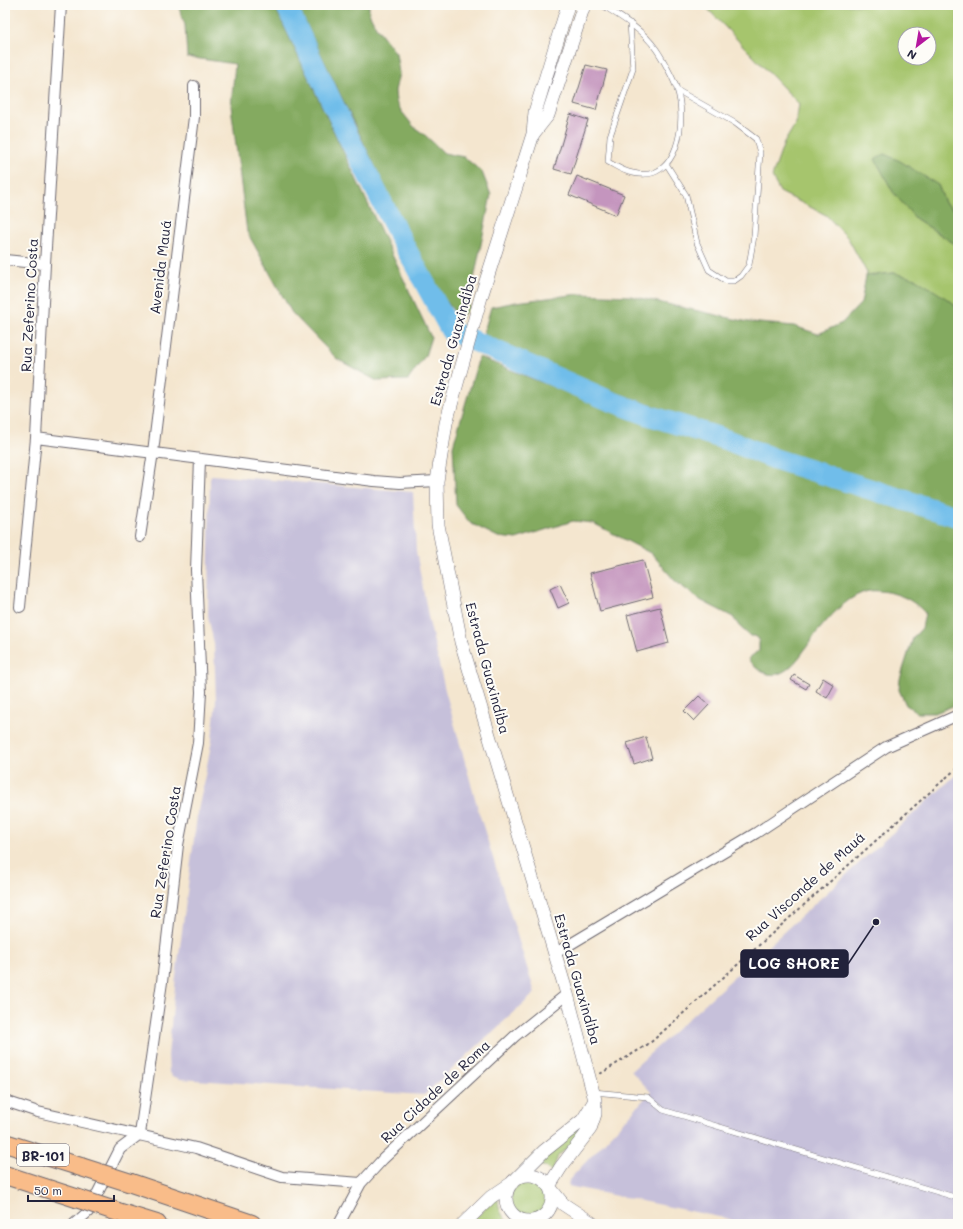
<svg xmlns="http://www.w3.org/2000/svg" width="963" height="1229" font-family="Mali,sans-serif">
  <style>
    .industrial { fill: #c6c0da }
    .green { fill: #a6c56d; stroke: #647454; fill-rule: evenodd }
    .forest { fill: #84aa60; stroke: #53664e }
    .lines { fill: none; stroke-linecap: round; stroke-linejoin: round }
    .river { stroke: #70bdea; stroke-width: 21 }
    .building { fill: #c495be }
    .service-casing { stroke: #6c676f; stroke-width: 6 }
    .minor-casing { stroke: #6c676f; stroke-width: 12 }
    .tertiary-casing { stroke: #6c676f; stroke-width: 14 }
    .motorway-casing { stroke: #6c676f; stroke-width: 20 }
    .path { stroke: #6c676f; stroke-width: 2; stroke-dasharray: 3 3; stroke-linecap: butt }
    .service { stroke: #fff; stroke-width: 5 }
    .minor { stroke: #fff; stroke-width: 10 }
    .tertiary { stroke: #fff; stroke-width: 13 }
    .motorway { stroke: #f9bc89; stroke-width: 18 }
    .motorway-bridge-casing { stroke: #6c676f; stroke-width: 20; stroke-linecap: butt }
    .motorway-bridge { stroke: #f9bc89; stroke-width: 18 }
    .labels { text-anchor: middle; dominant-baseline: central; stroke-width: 4; stroke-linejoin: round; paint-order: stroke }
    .shield { fill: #fdfcf7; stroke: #646373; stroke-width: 1 }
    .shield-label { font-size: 13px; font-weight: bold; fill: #22223b }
    .street-label { font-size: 14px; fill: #22223b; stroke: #fdfcf7 }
    .leader { fill: none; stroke: #22223b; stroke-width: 1.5 }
    .callout-dot { fill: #22223b; stroke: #fdfcf7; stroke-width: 1.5 }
    .callout { fill: #22223b; stroke: #22223b; stroke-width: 1.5 }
    .callout-label { font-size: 15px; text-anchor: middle; font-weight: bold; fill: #fff }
  </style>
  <rect width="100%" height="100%" fill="#fdfcf7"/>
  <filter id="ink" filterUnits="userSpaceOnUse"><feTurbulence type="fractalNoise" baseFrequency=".025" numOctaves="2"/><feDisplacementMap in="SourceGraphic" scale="8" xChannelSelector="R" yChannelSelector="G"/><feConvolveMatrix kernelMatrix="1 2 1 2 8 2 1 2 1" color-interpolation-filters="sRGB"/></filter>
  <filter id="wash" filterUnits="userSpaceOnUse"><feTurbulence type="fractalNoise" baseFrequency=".012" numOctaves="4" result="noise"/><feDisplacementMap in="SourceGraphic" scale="16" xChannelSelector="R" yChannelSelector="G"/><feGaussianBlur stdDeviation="0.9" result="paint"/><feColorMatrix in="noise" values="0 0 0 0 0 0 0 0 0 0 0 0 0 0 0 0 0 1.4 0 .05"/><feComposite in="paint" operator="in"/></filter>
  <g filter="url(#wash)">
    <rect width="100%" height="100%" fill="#f4e6cf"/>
    <path class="industrial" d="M212,475L413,492L416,551L429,621L445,690L480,816L535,993L424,1095L180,1079L172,1076L169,1073L168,1055L176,977L197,816L212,740L216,701L214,644L208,616L210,479Z
      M958,773V1224H739L729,1219L568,1186L569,1180L651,1092L631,1071Z"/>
    <path class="green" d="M704,5H958V102L955,105L958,111V213L945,203L938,185L915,218L958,246V310L952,302L894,273L866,276L867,273L848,238L826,215L780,192L772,177L784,143L796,123L799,104ZM905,34H929V58H905Z
      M588,1119L573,1143L558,1156L552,1172L546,1167L537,1164Z
      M511 1198a19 19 0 1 1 38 0a19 19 0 1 1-38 0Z
      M498,1196C498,1208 501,1216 510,1224H469Z"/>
    <path class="forest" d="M178,5H274L431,337L425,356L408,380L377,381L337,359L292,313L247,232L231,106L235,64L187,57L185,25Z
      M297,5H369V13L376,27L396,53L399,73L395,91L396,102L402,112L414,127L425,135L444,153L464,157L482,172L491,195L468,309L460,319L447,302L437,295Z
      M884,154L900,161L938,185L945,203L958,213V246L915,218L893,192L875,159Z
      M894,273L916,279L952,302L958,310V513L782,454L601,387L483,335L491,307L516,302L579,294L631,296L748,322L794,326L818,334L842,323L861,303L866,276Z
      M479,357C635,422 797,473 958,526V704L935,713H918L906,705L899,690L900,679L913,638L922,628L925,613C915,602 906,597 892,593C882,591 871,589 862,593C844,600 830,617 818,631C804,648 787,688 759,670C755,667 751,664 748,659L759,650V639L755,636H750L739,626L733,617L700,600L675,581L652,554L593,523L573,521L516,539L498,537L470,523L456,505L453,446Z"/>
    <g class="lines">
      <path class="river" d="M286,5L349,138L405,247L451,331L608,400L648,415L727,440L775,459L958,517"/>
    </g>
    <g id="blocks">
      <path class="building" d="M586,65L607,70L596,110L574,104Z
        M570,114L588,120L571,174L554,169Z
        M577,176L624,195L616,215L569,195Z
        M643,560L653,597L600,611L590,573Z
        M560,584L569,603L558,608L550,589Z
        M660,607L669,643L637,652L627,615Z
        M794,675L809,684L806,689L791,680Z
        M823,678L834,685L827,698L816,691Z
        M699,696L709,705L694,721L684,711Z
        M646,737L652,758L634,764L627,743Z"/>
    </g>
  </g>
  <g filter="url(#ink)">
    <use href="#blocks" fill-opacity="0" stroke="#6c676f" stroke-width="1"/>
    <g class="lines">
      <defs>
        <path id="service" d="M602,5C621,17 643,30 656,49C663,59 673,78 677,89C687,120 679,184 633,173C624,172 616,166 608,162L610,136L633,69L630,23
          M667,165L686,195L697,243L709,270L726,281H734L741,276L749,265L754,236L760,153L756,139L735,123L677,90
          M593,1092L648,1097L663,1110L958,1198"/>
        <path id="minor" d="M5,260L45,264
          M36,438L374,481L400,483L437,481
          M140,537L153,452L194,117V86
          M20,607L36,438L45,264L61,5
          M554,954L756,833L886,747L958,715
          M5,1101L38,1112L196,1148L282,1177L361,1183
          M74,1224L88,1212L120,1149L140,1134L162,982L178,845L198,743L201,692L196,570L200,459
          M339,1224L361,1183L383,1159L515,1036L567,994"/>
        <path id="tertiary" d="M533,134L548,115L584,5
          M506 1198a23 23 0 1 1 46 0a23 23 0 1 1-46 0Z
          M517,1178L544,1151L583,1120L594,1102
          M549,1186L561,1167L590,1129L595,1114V1100L567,994L461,642L438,525L437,481L446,423L481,297L533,134L535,112L568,5
          M551,1189L563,1204L592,1223
          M463,1224L491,1197L512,1183"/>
        <path id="motorway" d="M5,1143L81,1167
          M5,1175L76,1198
          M131,1183L252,1224
          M118,1212L157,1224"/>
      </defs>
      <use href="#service" class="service-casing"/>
      <use href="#minor" class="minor-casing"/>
      <use href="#tertiary" class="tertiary-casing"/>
      <use href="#motorway" class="motorway-casing"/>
      <path class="path" d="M600,1074L650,1043L958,767"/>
      <use href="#service" class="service"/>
      <use href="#minor" class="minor"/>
      <use href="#tertiary" class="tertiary"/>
      <use href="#motorway" class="motorway"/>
      <defs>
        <path id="motorway-bridge" d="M81,1167L131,1183
          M76,1198L118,1212"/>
      </defs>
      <use href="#motorway-bridge" class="motorway-bridge-casing"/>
      <use href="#motorway-bridge" class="motorway-bridge"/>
    </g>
  </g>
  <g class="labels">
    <rect class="shield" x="17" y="1144" width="52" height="22" rx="3"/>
    <g class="shield-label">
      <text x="43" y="1155">BR-101</text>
    </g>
    <g class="street-label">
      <text transform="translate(160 267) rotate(-83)">Avenida Mauá</text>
      <text transform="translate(29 305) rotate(-87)">Rua Zeferino Costa</text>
      <text transform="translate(453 340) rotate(-74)">Estrada Guaxindiba</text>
      <text transform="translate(488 668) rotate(75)">Estrada Guaxindiba</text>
      <text transform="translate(165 852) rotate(-81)">Rua Zeferino Costa</text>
      <text transform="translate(805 886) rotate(-42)">Rua Visconde de Mauá</text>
      <text transform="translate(578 979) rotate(74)">Estrada Guaxindiba</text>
      <text transform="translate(435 1091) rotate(-43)">Rua Cidade de Roma</text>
    </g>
  </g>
  <path class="leader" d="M876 922L848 964"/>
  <circle class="callout-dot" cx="876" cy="922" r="4"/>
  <rect class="callout" x="741" y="950" width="107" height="27" rx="4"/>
  <g class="callout-label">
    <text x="794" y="969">LOG SHORE</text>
  </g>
  <rect width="963" height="1229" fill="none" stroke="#fdfcf7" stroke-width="20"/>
  <g transform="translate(917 46) rotate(211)"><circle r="19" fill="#fdfcf7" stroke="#a5a5ac"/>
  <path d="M0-3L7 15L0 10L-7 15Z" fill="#b5179e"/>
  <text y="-6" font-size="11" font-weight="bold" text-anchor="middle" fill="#22223b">N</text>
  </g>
  <path d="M28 1195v6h86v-6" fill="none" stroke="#22223b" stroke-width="2"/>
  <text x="34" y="1195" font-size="12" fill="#22223b" stroke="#fdfcf7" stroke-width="3" paint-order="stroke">50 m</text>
</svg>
